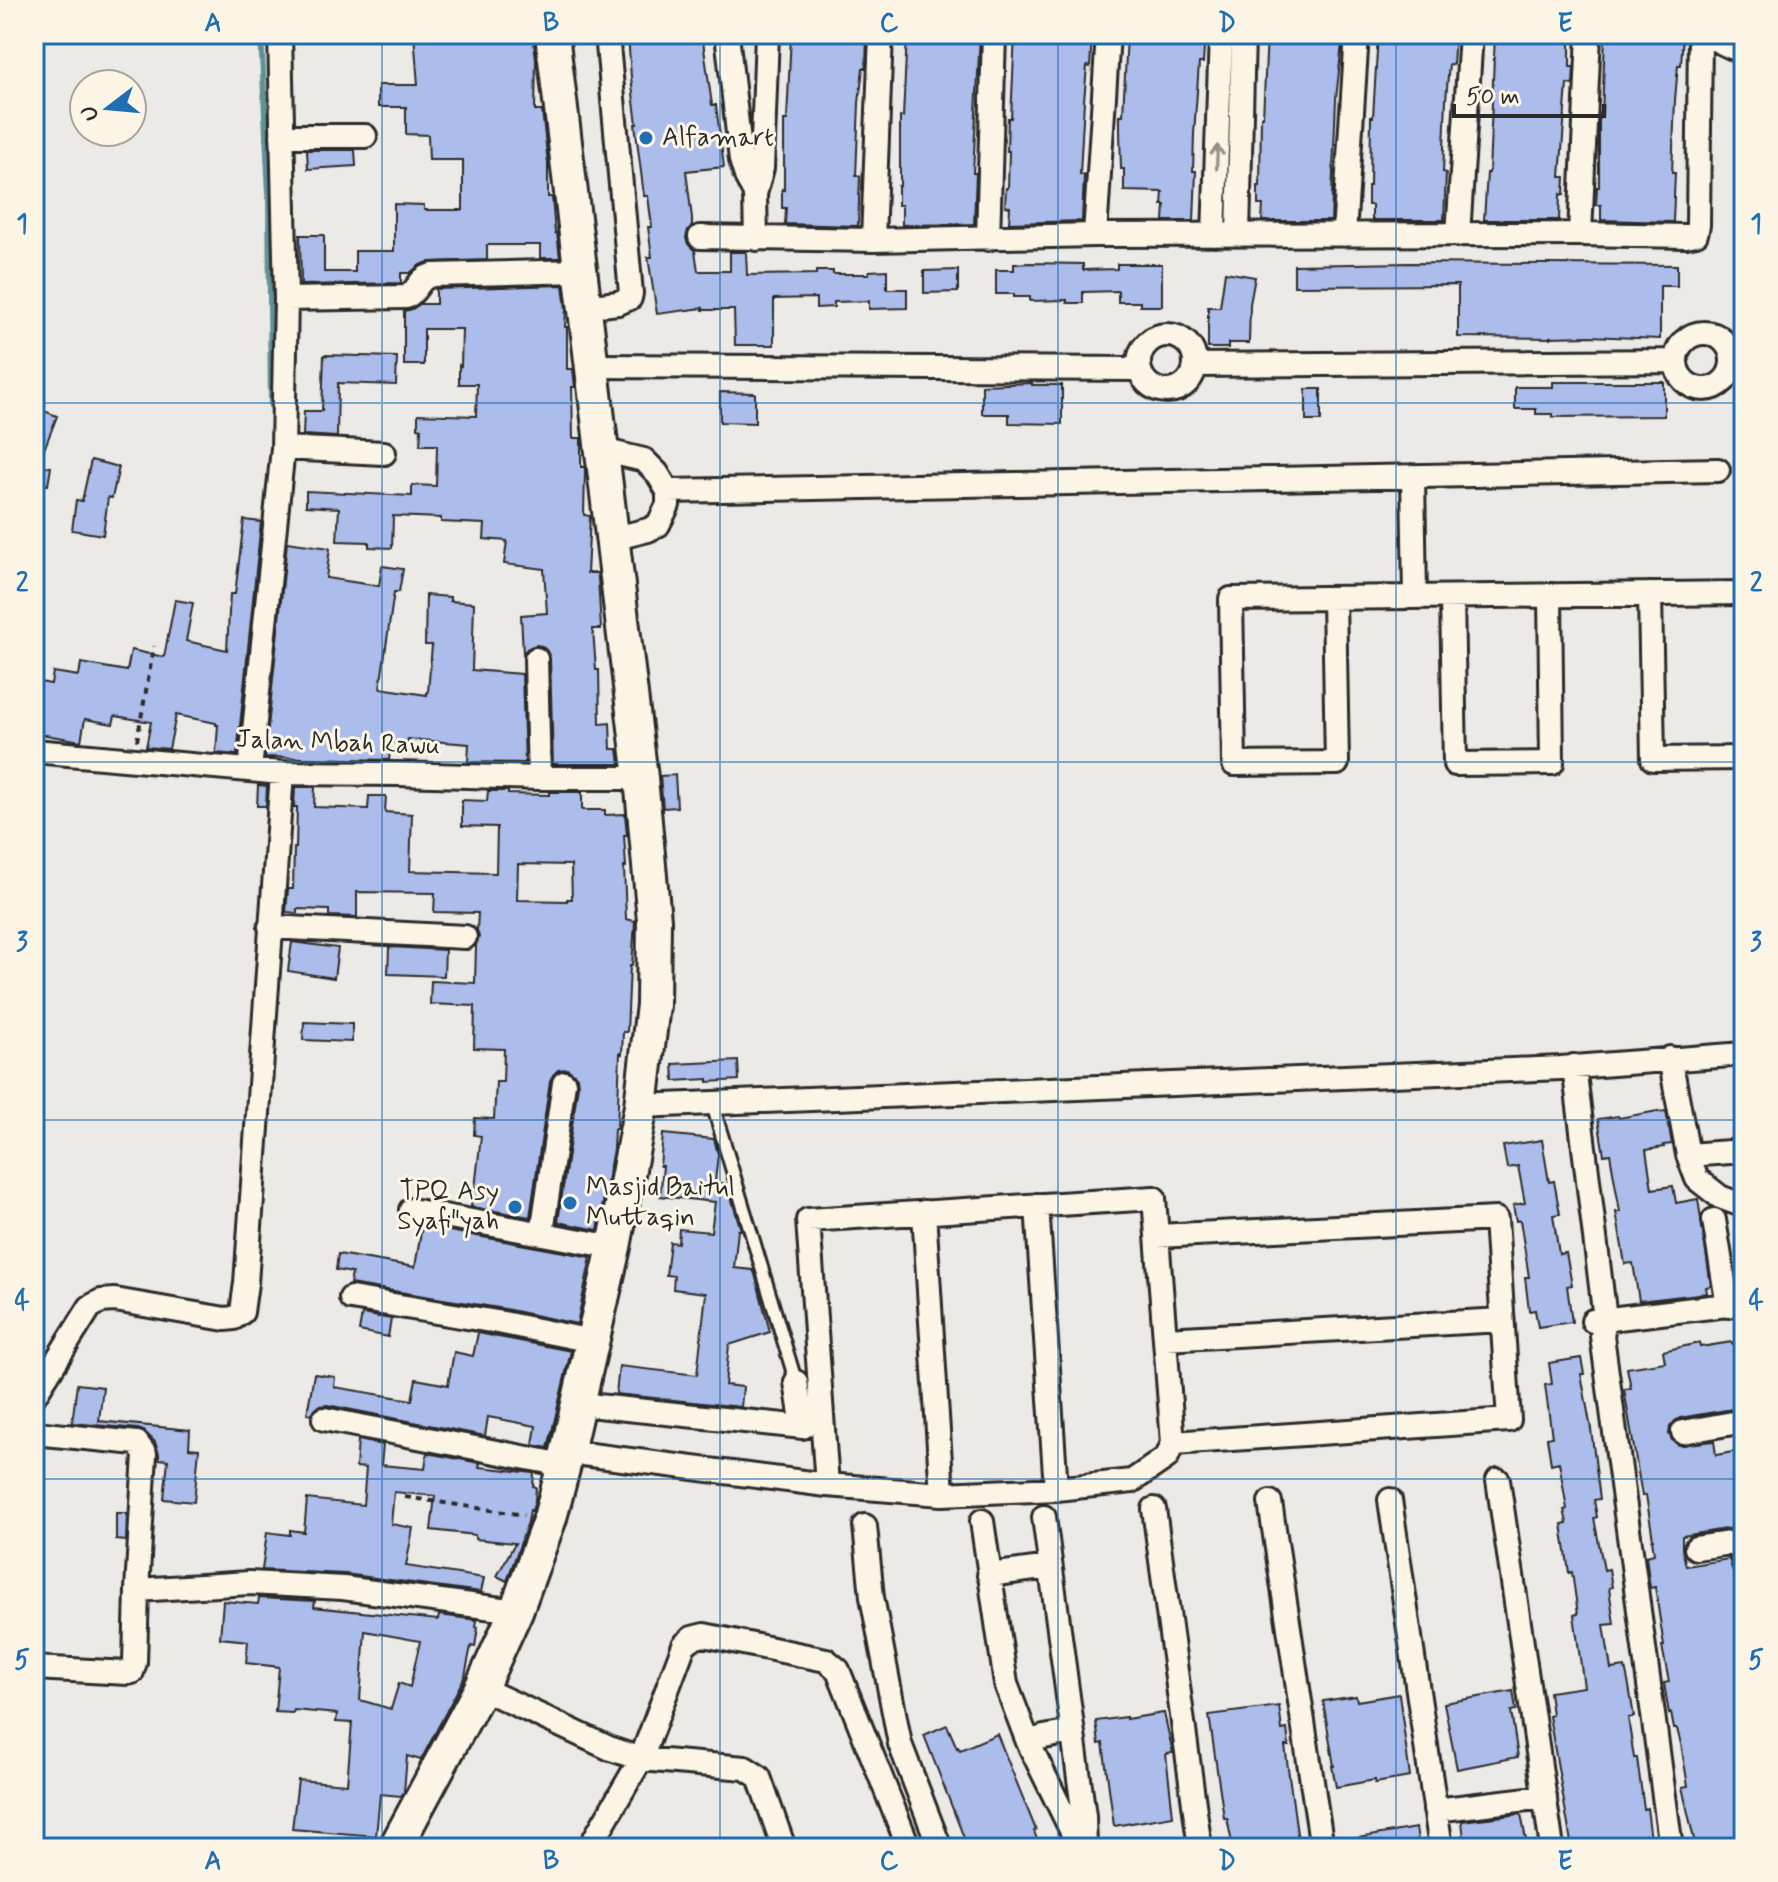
<svg xmlns="http://www.w3.org/2000/svg" width="1778" height="1882" font-family="Mynerve,sans-serif">
  <style>
    .lines { fill: none; stroke-linecap: round; stroke-linejoin: round }
    .stream { stroke: #619098; stroke-width: 6 }
    .building { fill: #acbdec; stroke: #2b2b2b; stroke-width: 2; fill-rule: evenodd }
    .lane-casing { stroke: #2b2b2b; stroke-width: 17 }
    .street-casing { stroke: #2b2b2b; stroke-width: 28 }
    .secondary-casing { stroke: #2b2b2b; stroke-width: 38 }
    .path { stroke: #2b2b2b; stroke-width: 4; stroke-dasharray: 6 6; stroke-linecap: butt }
    .lane { stroke: #fcf5e5; stroke-width: 11 }
    .street { stroke: #fcf5e5; stroke-width: 22 }
    .secondary { stroke: #fcf5e5; stroke-width: 32 }
    .oneway { stroke: #949088 }
    .grid { fill: none; stroke: #1f6fb2; stroke-width: 2; stroke-opacity: 0.55 }
    .poi-dot { fill: #1f6fb2; stroke: #fcf5e5; stroke-width: 3 }
    .labels { text-anchor: middle; dominant-baseline: central; stroke-width: 6; stroke-linejoin: round; paint-order: stroke }
    .poi-label { font-size: 26px; fill: #2b2b2b; stroke: #fcf5e5; text-anchor: start }
    .street-label { font-size: 26px; fill: #2b2b2b; stroke: #fcf5e5 }
    .neatline { fill: none; stroke: #1f6fb2; stroke-width: 3 }
    .grid-label { font-size: 26px; text-anchor: middle; font-weight: bold; fill: #1f6fb2 }
  </style>
  <rect width="100%" height="100%" fill="#eceae6"/>
  <filter id="ink" filterUnits="userSpaceOnUse"><feTurbulence type="fractalNoise" baseFrequency=".0125" numOctaves="2"/><feDisplacementMap in="SourceGraphic" scale="16" xChannelSelector="R" yChannelSelector="G"/><feConvolveMatrix kernelMatrix="1 2 1 2 8 2 1 2 1" color-interpolation-filters="sRGB"/></filter>
  <g filter="url(#ink)">
    <g class="lines">
      <path class="stream" d="M261,34L269,194L271,406"/>
    </g>
    <path class="building" d="M414,34H533L536,59L535,111H542L548,163V197H552L555,233H557L560,258H540V245H487V260L429,262L420,265L410,273H401V283L301,285L300,235H324V272H355V251H394V204L424,205V210H463V160H429L428,135L406,134V107H378V85H418Z
      M628,34H702L712,105H716L724,167L686,171L692,218V226L688,230L686,238L688,244L695,251L698,271H730V252H746L747,275L816,274V271H833V274H869V271L887,270V289H907V308L869,309V301L834,302V307L816,308V298L774,299V345H735L734,310H703V308L657,314L648,257H652L648,227H652L648,196H644L635,124H637L631,78Z
      M791,34H867L866,68H863L859,103L856,176H860L858,226L785,224L786,208H782V189L784,190V120H787Z
      M907,34H980L973,173H976L974,224L902,225V205H898V186H900V117H903Z
      M1015,34H1092L1090,67L1087,66L1084,101L1080,174L1084,175L1082,221L1009,223L1010,207L1005,206L1006,188H1008L1009,151H1007L1008,118H1011Z
      M1127,34H1205L1203,63H1199L1194,134L1193,171H1196L1194,221H1164L1165,205H1162L1163,192L1124,191V169H1121L1120,130V115H1123Z
      M1267,34H1343L1336,99L1331,221H1262L1263,205H1258V186H1260L1261,117H1263Z
      M1378,34H1455L1453,65L1449,64L1446,100L1443,172L1446,173L1444,220H1372V205H1368V186H1370L1371,117H1373Z
      M1495,34H1570V67H1574L1573,85L1567,84L1560,177H1565L1564,195L1560,194L1559,220H1484L1487,173H1489Z
      M1605,34H1683L1681,65H1678L1675,100L1672,173H1675L1673,222L1601,220V205H1596L1597,187H1599V117H1602Z
      M307,150H355L356,166L308,169Z
      M1029,263L1083,264V270L1117,269V264H1162V306H1140V302H1118V291L1083,292V303H1067V300L1030,301V297H1014V294H996V270H1014V264Z
      M1409,263L1677,265V286H1660V339L1589,336L1550,337V338L1458,337V285L1294,286V265Z
      M958,270V292L924,293V271Z
      M1225,272L1255,277L1250,304L1249,343H1228V348H1208V307H1220Z
      M563,285L566,309L565,327H567V369H573L575,387H572L573,438H581V467H585V473L584,515L590,516L587,573H597L598,578L601,629H593L596,670H599L600,724L610,723L611,749H618L620,764H553L550,658L547,651L542,646L536,645L528,648L523,653L521,615L547,613L544,569L504,564L507,541L484,539L485,524L441,522V518L393,516L392,548L369,547V542L337,541L339,508L306,506V491L412,496V485L436,486L437,445H420L421,429L418,428V414L476,416L477,384H459V365L461,366L462,329H424V365H404V311L412,309L420,304H436V289Z
      M324,355L397,357L396,385L338,383L337,437L303,435L304,411H322Z
      M1553,382H1664V416L1553,417V414H1536V409H1515V387H1553Z
      M1032,383V385H1062V424L1009,423V414H982V385Z
      M1306,389H1321V421H1306Z
      M720,392L755,393V423L720,422Z
      M34,407L57,416L38,465L51,467L48,485L34,483Z
      M91,460L119,467L112,498L108,497L103,535L72,530L76,500L82,501Z
      M244,520L261,522L237,755L216,753L218,725H216V723L176,715L169,749L146,747L151,722L115,716L113,724L85,719L81,741L34,733V681L51,684L53,672L79,676L81,663L127,671L131,650L164,657L175,600L193,603L186,641L227,650L230,594H235Z
      M287,542L330,548L326,578L379,586L382,566L403,569L399,592H394L380,688L427,695V692H428L432,645H425L426,595L450,597V601L474,603L472,670L522,674L525,763L468,762L469,744L408,739L407,744L391,742L389,760L265,757Z
      M675,775L677,807L663,808L660,776Z
      M258,785L267,786L266,806H257Z
      M295,787H315L314,807L368,809L369,796H386L385,812L412,814L410,871L496,873L497,827L462,826V800L487,801L488,791H508V794L549,795V792H582V810H605V815L625,814L627,835H624L626,867H624L626,919L635,921L632,966H630L627,1032H623L622,1054L620,1053L617,1129H614L613,1149L598,1230L558,1222L578,1085L577,1077L573,1073L567,1069L558,1070L553,1075L550,1081L530,1217L471,1207L473,1188H475L481,1136L474,1135L475,1118L494,1119L496,1082H503L504,1049L474,1048L475,1006L430,1004L431,981L475,983L476,945L479,937L477,930L478,913L434,912L435,893L357,892V917L329,916V910L297,909V913L286,912L288,889H293L294,848H296L297,807H294ZM518,864L571,865L572,899H567V901L517,900Z
      M292,942L338,948L334,978L288,971Z
      M389,947L445,950L444,976L388,974Z
      M304,1022L352,1024V1042L303,1040Z
      M738,1061L739,1080L708,1082V1079L674,1081L673,1064Z
      M1658,1111V1112L1666,1111L1672,1144L1663,1145L1664,1147L1646,1150L1652,1189L1673,1186L1676,1203L1698,1199L1711,1286L1706,1287L1707,1293L1639,1301L1633,1263L1625,1264L1616,1212H1620L1610,1154L1604,1155L1598,1119L1618,1116L1619,1118Z
      M663,1134L714,1139L718,1154L715,1182L727,1184L741,1230H738L734,1268L753,1270L755,1274L770,1332L729,1345L725,1385L743,1387L741,1407L616,1394L619,1366L697,1375L706,1293L673,1289L674,1276L666,1275L670,1242L678,1243L679,1229L711,1232L715,1202L660,1196L663,1166H660Z
      M1542,1140L1549,1182L1554,1181L1560,1214L1553,1215L1559,1254L1566,1253L1572,1285L1567,1286L1572,1322L1538,1327L1535,1310L1529,1311L1525,1277H1529L1520,1220L1516,1221L1513,1205L1525,1203L1518,1166L1507,1168L1503,1146Z
      M422,1226L591,1257L577,1324L505,1309L350,1284L352,1273L336,1270L338,1254L415,1267Z
      M362,1314L391,1319L388,1337L359,1331Z
      M478,1333L571,1351L548,1448L533,1445L536,1426L488,1417L485,1436L327,1405L319,1406L311,1415L307,1414L314,1374L335,1377L334,1387L412,1400L416,1379L448,1385L454,1352L473,1356Z
      M1732,1342V1344L1744,1342V1407L1680,1418L1675,1421L1670,1427L1669,1434L1672,1440L1679,1445L1714,1441L1716,1455L1744,1450V1526L1682,1536V1549L1686,1566L1729,1559L1733,1571L1737,1575L1744,1627V1846L1729,1848H1696L1682,1787L1688,1786L1681,1744L1677,1729H1674L1671,1713L1669,1714L1664,1683L1669,1682L1662,1646H1664L1658,1607L1655,1587L1650,1588L1646,1556L1654,1554L1652,1539H1653L1646,1495L1642,1496L1624,1389L1631,1388L1627,1368L1665,1362L1663,1351L1699,1343L1700,1347Z
      M1581,1358L1584,1374H1581L1591,1429L1600,1499L1594,1500L1597,1517L1594,1518L1604,1570L1609,1569L1612,1587L1609,1588L1614,1624L1604,1625L1611,1669L1625,1667L1629,1686L1634,1717L1628,1718L1634,1758H1637L1644,1809L1647,1808L1652,1848H1572L1549,1716L1552,1715L1549,1692L1584,1687L1574,1615L1578,1614L1572,1572L1569,1573L1562,1524L1567,1523L1564,1510L1567,1509L1559,1462L1551,1464L1547,1438L1552,1437L1545,1385L1552,1384L1549,1363Z
      M77,1384L103,1387L99,1421L190,1430L189,1448L199,1449L194,1502L164,1499L168,1460L159,1459V1454L155,1442L144,1431L138,1429L72,1423Z
      M358,1440L383,1445L381,1465L425,1469L427,1453L480,1463L479,1467L534,1473L533,1486L536,1487L535,1500L532,1511L530,1510L528,1522L507,1581L497,1576L515,1543L475,1539V1535L431,1530L435,1496L394,1492L391,1524L413,1528L406,1566L484,1578L481,1592L345,1574L262,1570L267,1532L290,1535V1530L304,1532L307,1499L363,1505L366,1468L356,1467Z
      M116,1513H127L126,1541L116,1540Z
      M259,1598L315,1601L314,1607L438,1620L439,1615L477,1620L476,1627H478L475,1647L471,1646L465,1676L421,1760L407,1756L404,1792L401,1796L380,1794L376,1836L292,1829L298,1780L347,1784L352,1723L336,1722L337,1714L294,1710L293,1713L275,1712L279,1667L246,1663L248,1641L220,1638L223,1601L258,1604ZM365,1631L420,1641L410,1687L399,1683L391,1709L360,1700Z
      M1513,1691L1516,1710L1511,1711L1518,1757L1457,1769L1444,1703Z
      M1399,1694L1410,1777L1375,1783V1780L1336,1787L1332,1766H1334L1323,1701L1356,1696L1357,1701Z
      M1279,1706L1282,1730L1287,1729L1289,1746H1285L1299,1848H1233L1227,1818H1224L1209,1715Z
      M1164,1713L1173,1753L1166,1754L1173,1816L1114,1826L1103,1743L1099,1744L1096,1721L1126,1717V1719Z
      M947,1725L957,1748L958,1747L960,1750L997,1734L1036,1830L1034,1831L1040,1848H968L924,1735Z
      M1521,1814L1527,1845L1506,1848H1501V1845L1486,1848H1465L1462,1821Z
      M1416,1828L1419,1846L1353,1848L1352,1839Z"/>
    <g class="lines">
      <defs>
        <path id="lane" d="M712,1103L796,1382"/>
        <path id="street" d="M727,34L741,160L746,176L755,194
          M1704,34L1731,47L1744,51
          M282,136H365
          M1238,234L1243,34
          M1580,234L1589,34
          M1095,235L1108,34
          M1214,235L1221,34
          M1344,235L1357,34
          M1458,235L1471,34
          M700,237L873,240L1095,235L1580,234L1686,236L1696,234L1698,225L1700,34
          M756,239L755,194L762,168L767,34
          M988,239L994,34
          M873,240L881,34
          M286,299L406,297C419,291 416,279 433,275L579,271
          M584,307L618,303L630,298L631,293L607,34
          M1676 361a28 28 0 1 1 56 0a28 28 0 1 1-56 0Z
          M1139 363a28 28 0 1 1 56 0a28 28 0 1 1-56 0Z
          M1196,365L1676,361
          M590,366L1139,369
          M283,448L384,453
          M602,450L644,460L657,473L668,491V505L658,525L648,530L612,539
          M1413,476L1415,597
          M668,491L1718,470
          M1650,594L1653,759L1744,758
          M1452,597L1455,764L1552,763L1550,595
          M1334,598L1337,763L1234,764L1231,599L1744,593
          M536,659L539,778
          M34,751L282,773L398,774L539,778H641
          M250,770L283,448L286,299L280,34
          M270,927L465,937
          M1670,1058L1688,1155L1697,1179L1720,1197L1744,1206
          M1574,1066L1605,1319L1602,1336L1671,1848
          M641,1106L1561,1068L1744,1054
          M1688,1155L1744,1151
          M1037,1205L1056,1489
          M411,1210L614,1247
          M924,1212L942,1494
          M1714,1220L1728,1306
          M542,1233L564,1083
          M1157,1236L1173,1443
          M351,1298L503,1323L592,1341
          M1593,1321L1744,1303
          M1165,1339L1502,1320
          M34,1396L90,1307L101,1301L115,1300L225,1319L234,1318L242,1312L246,1283L282,773
          M578,1404L803,1427L796,1382
          M324,1419L564,1465
          M1683,1432L1744,1421
          M34,1433L137,1443L145,1454L137,1590L249,1583L343,1588L516,1611
          M567,1452L827,1485L942,1494L1056,1489L1132,1481L1167,1457L1173,1443L1509,1420L1496,1219L1157,1236L1154,1198L808,1220L827,1485
          M1498,1480L1552,1848
          M1390,1500L1441,1848
          M1270,1502L1322,1848
          M1154,1509L1200,1848
          M1044,1517L1084,1816L1085,1848
          M982,1521L1006,1684L1028,1742
          M865,1526L872,1597L900,1744L940,1848
          M1741,1541L1744,1563
          M1696,1548L1744,1541
          M989,1575L1050,1567
          M34,1668L128,1673L132,1672L135,1662L137,1590
          M481,1688L611,1749L641,1759L745,1768L759,1777L784,1848
          M1072,1732L1044,1737L1028,1742L1080,1848
          M1435,1810L1545,1797
          M589,1848L641,1759L684,1645L692,1638L704,1635L826,1660L838,1670L909,1848"/>
        <path id="secondary" d="M395,1848L481,1688L516,1611L550,1518L564,1465L614,1247L641,1106L653,1005L654,920L641,778L552,34"/>
      </defs>
      <use href="#lane" class="lane-casing"/>
      <use href="#street" class="street-casing"/>
      <use href="#secondary" class="secondary-casing"/>
      <path class="path" d="M137,741L154,646
        M405,1497L524,1515"/>
      <use href="#lane" class="lane"/>
      <use href="#street" class="street"/>
      <use href="#secondary" class="secondary"/>
    </g>
    <defs><path id="oneway-shaft" d="M-6 0H5M1.5-3L5.5 0L1.5 3" fill="none" stroke-width="1.6" stroke-linecap="round" stroke-linejoin="round" transform="scale(2)"/></defs>
    <use class="oneway" href="#oneway-shaft" transform="translate(1217 157) rotate(-88)"/>
  </g>
  <path class="grid" d="M382,34V1848M720,34V1848M1058,34V1848M1396,34V1848M34,403H1744M34,762H1744M34,1120H1744M34,1479H1744"/>
  <g class="poi-dot">
    <circle cx="646" cy="138" r="8"/>
    <circle cx="570" cy="1203" r="8"/>
    <circle cx="515" cy="1207" r="8"/>
  </g>
  <g class="labels">
    <g class="poi-label">
      <text x="662" y="138">Alfamart</text>
      <text x="586" y="1188">Masjid Baitul<tspan x="586" dy="30">Muttaqin</tspan></text>
      <text x="499" y="1192" text-anchor="end">TPQ Asy<tspan x="499" dy="30">Syafi"yah</tspan></text>
    </g>
    <g class="street-label">
      <text transform="translate(338 743) rotate(2)">Jalan Mbah Rawu</text>
    </g>
  </g>
  <rect width="1778" height="1882" fill="none" stroke="#fcf5e5" stroke-width="88"/>
  <g transform="translate(108 108) rotate(254)"><circle r="38" fill="#fcf5e5" stroke="#a8a49b" stroke-width="2"/>
  <path d="M0-6L14 30L0 20L-14 30Z" fill="#1f6fb2"/>
  <text y="-12" font-size="22" font-weight="bold" text-anchor="middle" fill="#2b2b2b">U</text>
  </g>
  <path d="M1454 104v12h150v-12" fill="none" stroke="#2b2b2b" stroke-width="4"/>
  <text x="1466" y="104" font-size="24" fill="#2b2b2b" stroke="#fcf5e5" stroke-width="6" paint-order="stroke">50 m</text>
  <rect x="44" y="44" width="1690" height="1794" class="neatline"/>
  <g class="grid-label">
    <text x="213" y="31">A</text>
    <text x="551" y="31">B</text>
    <text x="889" y="31">C</text>
    <text x="1227" y="31">D</text>
    <text x="1565" y="31">E</text>
    <text x="22" y="232">1</text>
    <text x="1756" y="232">1</text>
    <text x="22" y="591">2</text>
    <text x="1756" y="591">2</text>
    <text x="22" y="950">3</text>
    <text x="1756" y="950">3</text>
    <text x="22" y="1309">4</text>
    <text x="1756" y="1309">4</text>
    <text x="22" y="1668">5</text>
    <text x="1756" y="1668">5</text>
    <text x="213" y="1869">A</text>
    <text x="551" y="1869">B</text>
    <text x="889" y="1869">C</text>
    <text x="1227" y="1869">D</text>
    <text x="1565" y="1869">E</text>
  </g>
</svg>
